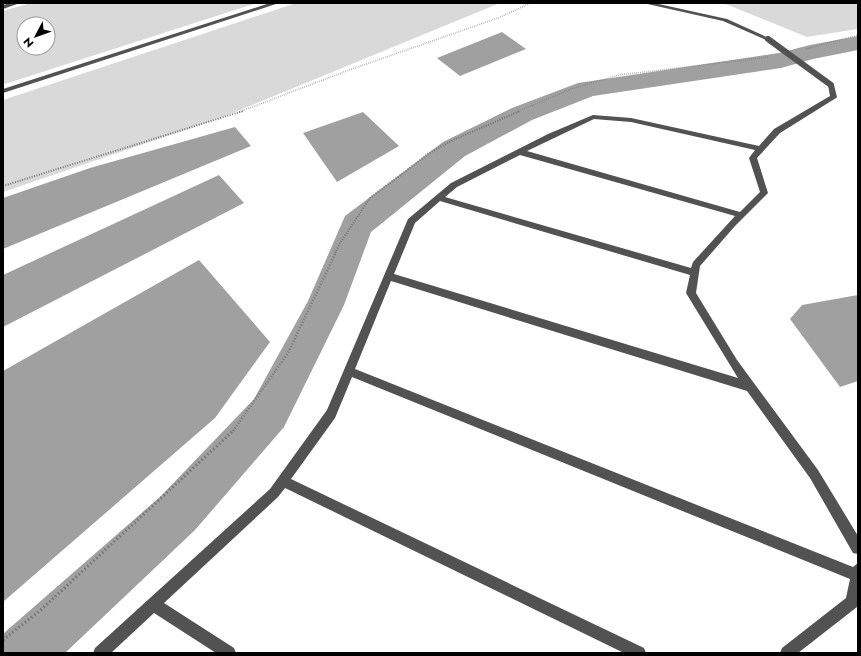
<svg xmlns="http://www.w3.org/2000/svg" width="861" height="656" font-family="Jost,sans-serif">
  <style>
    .green { fill: #d9d9d9; fill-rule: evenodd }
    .water { fill: #a0a0a0 }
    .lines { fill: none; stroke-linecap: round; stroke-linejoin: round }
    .river { fill: #a0a0a0; fill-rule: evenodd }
    .path-far3 { stroke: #747474; stroke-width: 1.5; stroke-dasharray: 0.5 1.5; stroke-linecap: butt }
    .path-far2 { stroke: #747474; stroke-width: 2; stroke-dasharray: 1 1.5; stroke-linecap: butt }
    .path-far1 { stroke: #747474; stroke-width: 2.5; stroke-dasharray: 1 2; stroke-linecap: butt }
    .path { stroke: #747474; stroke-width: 3; stroke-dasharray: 1.5 2.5; stroke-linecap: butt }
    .minor { fill: #525252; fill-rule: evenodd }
    .minor-bridge { stroke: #525252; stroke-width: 6 }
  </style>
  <rect width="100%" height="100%" fill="#fff"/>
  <path class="green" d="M31,3H257L5,84L3,80V11ZM24,24H48V48H24Z
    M296,3H500L223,117L3,192V100Z
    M723,3H858V29L807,37Z"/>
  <path class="water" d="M502,32L526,49L460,76L437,58Z
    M363,112L399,146L337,182L303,133Z
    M235,127L251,146L3,249V198L90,168Z
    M219,175L244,203L3,327V275Z
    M199,260L270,342L215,418L3,602V371Z
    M858,295V381L840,387L790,319L802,305Z"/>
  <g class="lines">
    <path class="river" d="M858,36V50L813,59L781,68L593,96L532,120L465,156L371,232L344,305L284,427L195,530L65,653H3L4,633L161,496L254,399L308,301L345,216L443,142L512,108L578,83L779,53L810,45Z"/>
    <path class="path-far3" d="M806,49L858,35
      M239,112L349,70L498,18L531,3
      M517,112L571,89L619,75L768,57"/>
    <path class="path-far2" d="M3,186L243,111
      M335,253L340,243L370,198L431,152L453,140L520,111"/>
    <path class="path-far1" d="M233,431L288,353L336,252"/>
    <path class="path" d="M3,640L43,608L234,430"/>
    <path class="minor" d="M11,3H20L3,9V5Z
      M270,3H279L3,93V89Z
      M643,3H654L727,19L771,39L766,40L723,21Z
      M831,83L834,85L837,97L836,98L780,133L757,158L768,193L735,226L700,266L696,293L737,360L818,470L858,536V554L853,553L810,478L747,391L391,281L355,369L853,567L858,563L857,607L798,653H780L782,648L846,598L850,579L352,377L335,418L291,479L644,648L646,653H624L285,488L278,497L164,603L234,648L236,653H216L154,613L111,653H93L95,648L270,489L327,410L408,219L451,183L548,134L593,115L631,118L759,146L774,129L830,96L828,85ZM594,119L631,122L755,150L749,158L760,192L740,212L527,151ZM520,155L735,216L693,262L691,268L445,197L457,187ZM440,201L690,275L686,293L738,378L394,274L415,223Z"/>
    <path class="minor-bridge" d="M768,39L831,85"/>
  </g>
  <rect width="861" height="656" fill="none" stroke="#000000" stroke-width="8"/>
  <g transform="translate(36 36) rotate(229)"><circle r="19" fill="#ffffff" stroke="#999999"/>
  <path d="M0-3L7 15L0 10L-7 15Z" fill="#000000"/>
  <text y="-6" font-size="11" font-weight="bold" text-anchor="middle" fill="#000000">N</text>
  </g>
</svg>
